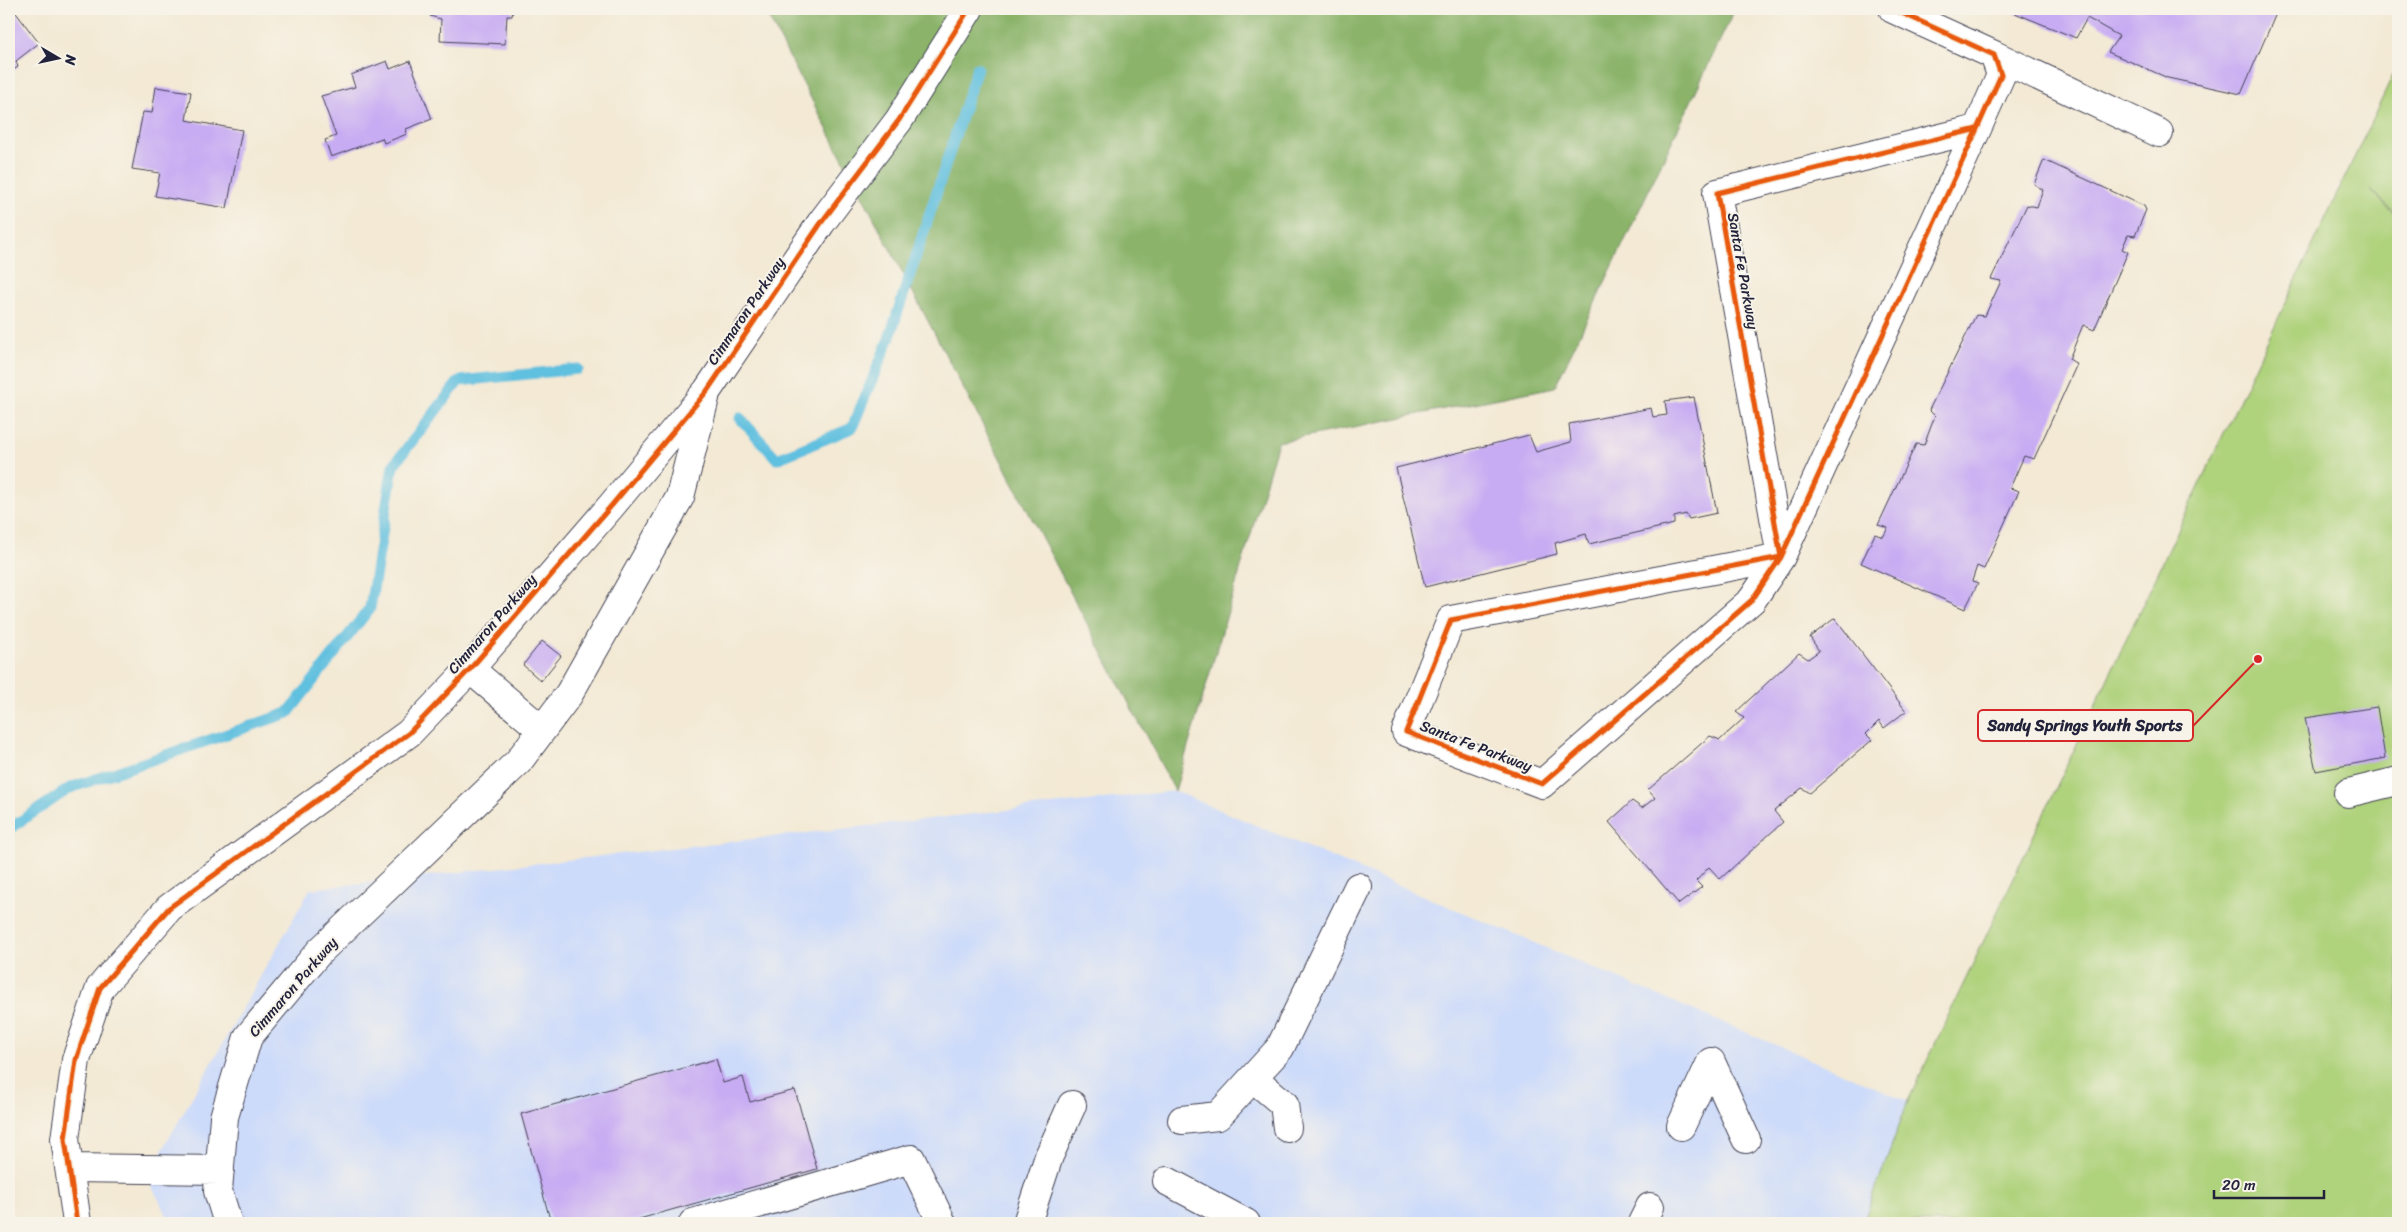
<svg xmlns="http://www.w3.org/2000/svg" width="2407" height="1232" font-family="Sriracha,sans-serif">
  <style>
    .built { fill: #cddbfa }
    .green { fill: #afd27b; stroke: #687a5b }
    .forest { fill: #8bb46b; stroke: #566b53 }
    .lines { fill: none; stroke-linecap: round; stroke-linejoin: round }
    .stream { stroke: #61c0df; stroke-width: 11 }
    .building { fill: #c7acf3 }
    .minor-casing { stroke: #414052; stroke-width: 30 }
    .minor { stroke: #fff; stroke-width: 28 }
    .cycleway-casing { stroke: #f7f3e8; stroke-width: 8 }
    .cycleway { stroke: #e8590c; stroke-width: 5 }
    .labels { text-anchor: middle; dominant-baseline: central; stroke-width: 4; stroke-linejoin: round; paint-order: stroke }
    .street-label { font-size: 15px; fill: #22223b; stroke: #f7f3e8 }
    .leader { fill: none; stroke: #d62828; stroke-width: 2 }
    .callout-dot { fill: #d62828; stroke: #f7f3e8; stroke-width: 2 }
    .callout { fill: #f7f3e8; stroke: #d62828; stroke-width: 2 }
    .callout-label { font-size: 16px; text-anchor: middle; font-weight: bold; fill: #22223b }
  </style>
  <rect width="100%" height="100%" fill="#f7f3e8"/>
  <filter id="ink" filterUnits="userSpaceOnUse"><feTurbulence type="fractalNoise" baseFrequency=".02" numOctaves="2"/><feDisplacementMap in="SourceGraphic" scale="10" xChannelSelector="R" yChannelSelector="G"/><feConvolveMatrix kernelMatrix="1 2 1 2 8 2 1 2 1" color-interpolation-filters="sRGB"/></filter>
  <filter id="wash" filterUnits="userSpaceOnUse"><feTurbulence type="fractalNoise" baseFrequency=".0096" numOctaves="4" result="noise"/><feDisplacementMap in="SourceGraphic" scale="20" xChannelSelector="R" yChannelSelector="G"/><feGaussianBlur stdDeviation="1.12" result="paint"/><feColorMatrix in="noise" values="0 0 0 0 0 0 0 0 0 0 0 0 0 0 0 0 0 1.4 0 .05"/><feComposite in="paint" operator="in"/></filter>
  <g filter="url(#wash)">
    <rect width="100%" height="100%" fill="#f3e9d4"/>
    <path class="built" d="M1175,791L1908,1101L1863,1223H171L147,1177L310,889Z"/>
    <path class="green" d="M2398,65V215L2368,188L2398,217V1223H1863L1908,1101Z"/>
    <path class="forest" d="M764,9H1735L1555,387L1278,442L1175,791Z"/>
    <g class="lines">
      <path class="stream" d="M740,418L777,459L852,428L889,339L977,68
        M9,829L70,788L288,713L370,608L393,466L459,381L578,369"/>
    </g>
    <g id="blocks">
      <path class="building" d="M9,9H13L39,43L16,61L18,67L9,73Z
        M430,9H513L512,16H507L505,44L440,41L441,19L430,16Z
        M2005,9H2278L2241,94L2168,78L2108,52L2119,36L2087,18L2076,38Z
        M387,61L390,69L410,61L432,119L406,129L407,134L384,143L382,138L331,157L325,140L336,136L321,96L355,87L351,75Z
        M156,87L191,92L186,120L242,130L227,208L155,196L160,173L132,169L143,112L152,113Z
        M2044,160L2144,206L2146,210L2135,236L2128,235L2122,249L2128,252L2094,330L2083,325L2069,359L2077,364L2034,459L2024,456L2010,488L2019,491L1984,569L1977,566L1972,581L1978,583L1965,609L1861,563L1875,534L1883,537L1888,528L1878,525L1916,444L1924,445L1935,416L1929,410L1976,315L1985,316L2001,281L1991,279L2027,205L2037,207L2043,190L2034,184Z
        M1694,397L1717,513L1689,519L1686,514L1674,517V524L1589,544L1586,534L1555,543L1557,554L1425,587L1396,468L1529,435L1536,452L1571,442L1569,424L1651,408L1653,417L1667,415L1665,401Z
        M1835,618L1906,711L1884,728L1879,721L1866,734L1872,740L1810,793L1802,788L1774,811L1783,822L1720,879L1709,867L1696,881L1702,887L1679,904L1609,822L1632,801L1642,808L1655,798L1648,790L1710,736L1720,740L1744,718L1736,712L1799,653L1808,659L1819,651L1810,637Z
        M542,641L561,656L541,681L523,665Z
        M2377,707L2385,758L2316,771L2305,718Z
        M716,1059L723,1083L743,1077L750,1102L795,1090L817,1169L625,1223H551L521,1114Z"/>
    </g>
  </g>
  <g filter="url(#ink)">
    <use href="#blocks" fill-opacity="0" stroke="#414052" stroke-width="1"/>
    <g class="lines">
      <defs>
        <path id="minor" d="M1893,9L1994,55L2001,75L1977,129L1781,557L1752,600L1542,784L1406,732L1451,620L1781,557L1717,193L1977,129
          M1994,55L2159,133
          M470,669L542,730
          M2348,793L2398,781
          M1711,1062L1746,1139
          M1253,1078L1284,1104L1287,1128
          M1182,1120L1218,1116L1280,1048L1358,887
          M1681,1126L1711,1062
          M69,1168L220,1170
          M1167,1181L1246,1223
          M77,1223L65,1139L76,1060L100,988L169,908L409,733L470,669L612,505L707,391L821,223L899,120L969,9
          M228,1223L218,1191L224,1117L248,1037L319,952L518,762L569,694L680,497L705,398
          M693,1223L911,1159L942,1223
          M1027,1223L1049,1156L1072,1105
          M1642,1223L1650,1207"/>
      </defs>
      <use href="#minor" class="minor-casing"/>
      <use href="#minor" class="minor"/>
      <defs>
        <path id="cycleway" d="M1893,9L1994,55L2001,75L1977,129L1781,557L1752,600L1542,784L1406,732L1451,620L1781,557L1717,193L1977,129
          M77,1223L65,1139L76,1060L100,988L169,908L409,733L470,669L612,505L707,391L821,223L899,120L969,9"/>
      </defs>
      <use href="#cycleway" class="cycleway-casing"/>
      <use href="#cycleway" class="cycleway"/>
    </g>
  </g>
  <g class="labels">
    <g class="street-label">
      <text transform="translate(1743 271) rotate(80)">Santa Fe Parkway</text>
      <text transform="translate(746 311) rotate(-56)">Cimmaron Parkway</text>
      <text transform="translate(492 624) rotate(-49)">Cimmaron Parkway</text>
      <text transform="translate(1476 746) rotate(21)">Santa Fe Parkway</text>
      <text transform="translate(293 987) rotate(-49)">Cimmaron Parkway</text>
    </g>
  </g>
  <path class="leader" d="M2258 659L2193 726"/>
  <circle class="callout-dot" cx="2258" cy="659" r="5"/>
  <rect class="callout" x="1978" y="710" width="215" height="31" rx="5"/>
  <g class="callout-label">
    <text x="2085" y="731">Sandy Springs Youth Sports</text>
  </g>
  <rect width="2407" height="1232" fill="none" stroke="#f7f3e8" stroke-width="30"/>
  <g transform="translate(58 58) rotate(99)" stroke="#f7f3e8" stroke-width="4" paint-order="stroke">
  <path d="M0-4L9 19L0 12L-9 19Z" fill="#22223b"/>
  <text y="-8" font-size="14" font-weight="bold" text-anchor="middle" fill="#22223b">N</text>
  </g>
  <path d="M2214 1190v8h110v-8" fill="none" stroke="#22223b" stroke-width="2.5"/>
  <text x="2222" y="1190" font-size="15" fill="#22223b" stroke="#f7f3e8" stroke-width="4" paint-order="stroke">20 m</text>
</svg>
